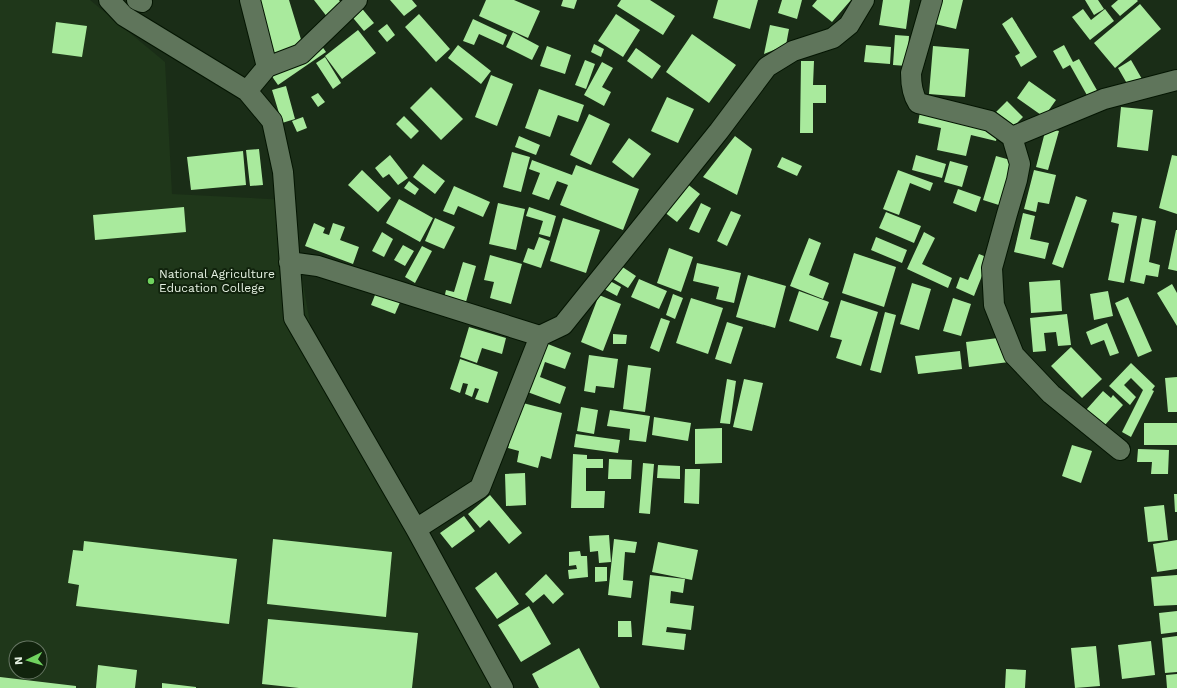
<svg xmlns="http://www.w3.org/2000/svg" width="1177" height="688" font-family="'Work Sans',sans-serif">
  <style>
    .built { fill: #1f371a; fill-rule: evenodd }
    .building { fill: #a9ea9d }
    .lines { fill: none; stroke-linecap: round; stroke-linejoin: round }
    .minor-casing { stroke: #041502; stroke-width: 22 }
    .minor { stroke: #5f755b; stroke-width: 20 }
    .poi-dot { fill: #70d35f; stroke: #11230d; stroke-width: 1.5 }
    .labels { text-anchor: middle; dominant-baseline: central; stroke-width: 4; stroke-linejoin: round; paint-order: stroke }
    .poi-label { font-size: 12px; fill: #e6f2e3; stroke: #11230d; text-anchor: start }
  </style>
  <rect width="100%" height="100%" fill="#1a2d17"/>
  <path class="built" d="M0,0H90L165,62L172,194L288,200L317,362L511,688H0ZM16,648H40V672H16Z"/>
  <path class="building" d="M256,0H289L303,46L272,55Z
    M314,0H339L343,6L328,18Z
    M390,0H412L417,6L404,16Z
    M486,0H514L540,11L528,38L479,16Z
    M563,0H577L574,9L561,6Z
    M621,0H650L675,16L663,35L617,6Z
    M718,0H758L750,29L713,18Z
    M782,0H802L797,19L778,13Z
    M817,0H851L832,22L812,6Z
    M883,0H910L906,29L879,25Z
    M941,0H963L956,29L935,24Z
    M1085,0H1098L1104,9L1094,15Z
    M1118,0H1137L1138,1L1120,16L1111,6Z
    M1140,4L1161,29L1115,68L1094,43Z
    M359,5L374,23L364,31L349,13Z
    M1083,9L1091,20L1105,9L1114,21L1090,40L1072,17Z
    M419,14L450,49L436,62L405,27Z
    M616,14L640,30L623,57L598,41Z
    M1012,17L1037,57L1021,67L1015,56L1020,53L1002,24Z
    M473,19L507,35L503,45L479,34L474,45L463,41Z
    M56,22L87,26L82,57L52,53Z
    M387,24L395,35L387,42L378,31Z
    M770,25L789,29L786,45L764,54Z
    M358,30L376,53L342,79L325,56Z
    M513,32L539,46L532,60L506,47Z
    M692,34L736,65L709,103L666,72Z
    M895,35L909,36L907,66L893,65Z
    M319,42L326,52L278,85L271,75Z
    M594,44L604,49L601,57L591,52Z
    M458,45L491,71L481,84L448,58Z
    M866,45L891,47L890,64L864,62Z
    M1064,45L1073,62L1079,59L1098,92L1088,97L1070,65L1063,69L1053,51Z
    M547,46L571,55L565,74L540,66Z
    M933,46L969,49L965,97L929,94Z
    M636,48L661,66L652,79L627,61Z
    M325,57L341,83L333,89L316,63Z
    M585,60L595,64L586,89L575,85Z
    M1131,60L1142,79L1129,87L1118,68Z
    M801,61H814L813,85H826V103H813V133H800Z
    M602,62L613,68L602,87L611,92L604,106L584,95Z
    M491,75L513,84L497,126L475,117Z
    M1029,81L1056,100L1044,117L1017,98Z
    M286,86L295,119L282,123L272,90Z
    M431,87L463,119L441,140L410,108Z
    M539,89L584,105L578,122L558,115L550,137L525,128Z
    M318,93L325,102L318,107L311,97Z
    M667,97L694,109L678,143L651,131Z
    M1007,101L1023,117L1013,127L996,112Z
    M1121,107L1153,110L1148,151L1117,147Z
    M920,112L999,128L996,141L971,135L966,156L937,150L941,128L918,123Z
    M589,114L610,124L591,165L570,155Z
    M404,116L419,131L411,139L396,124Z
    M303,117L307,128L297,132L292,121Z
    M1046,128L1059,131L1048,170L1036,167Z
    M519,136L540,145L536,155L515,147Z
    M735,136L752,149L737,195L703,177Z
    M629,138L651,154L633,178L612,162Z
    M259,149L263,185L250,186L246,150Z
    M243,151L246,185L191,190L187,157Z
    M512,152L530,157L521,192L503,187Z
    M390,155L408,178L398,185L389,174L383,178L375,168Z
    M916,155L946,164L942,178L912,170Z
    M1172,155L1177,156V214L1159,208Z
    M996,156L1014,161L1002,206L983,200Z
    M782,157L802,166L797,176L777,167Z
    M532,160L572,175L576,165L639,189L623,230L560,205L568,185L557,181L549,200L532,194L540,173L529,169Z
    M950,161L968,166L962,187L944,182Z
    M423,164L445,181L435,194L413,177Z
    M362,170L391,198L378,212L348,185Z
    M898,170L933,183L930,191L910,183L899,215L883,209Z
    M1034,170L1056,175L1049,204L1038,202L1036,212L1024,209Z
    M409,181L419,189L415,195L404,188Z
    M686,183L700,194L677,222L663,211Z
    M454,186L490,202L483,217L458,206L454,215L443,211Z
    M958,189L981,197L976,212L953,203Z
    M1076,196L1087,200L1063,268L1052,264Z
    M399,199L433,218L420,242L386,223Z
    M498,203L525,209L516,250L489,244Z
    M701,203L711,208L699,233L689,229Z
    M184,207L186,232L95,240L93,215Z
    M529,207L556,216L550,237L539,234L543,221L526,216Z
    M731,211L741,215L727,246L717,241Z
    M886,212L921,226L914,243L879,228Z
    M1113,212L1137,216L1124,283L1108,280L1119,224L1111,222Z
    M1023,213L1035,216L1030,239L1049,243L1045,259L1014,252Z
    M435,218L455,227L444,249L425,241Z
    M563,218L600,230L586,273L550,261Z
    M1142,218L1156,221L1149,262L1160,265L1158,277L1146,275L1144,284L1130,281Z
    M314,223L325,228L323,233L329,235L333,223L345,227L340,240L359,247L353,264L305,246Z
    M1176,230H1177V271L1168,269Z
    M382,232L393,239L384,257L372,251Z
    M924,232L935,238L922,264L952,278L948,288L907,269Z
    M539,237L550,241L541,268L523,262L528,248L534,250Z
    M876,237L907,250L902,263L871,250Z
    M809,238L821,243L809,275L829,283L823,299L790,286Z
    M403,245L414,251L405,266L394,260Z
    M422,246L432,251L415,283L405,277Z
    M669,248L693,257L681,292L657,283Z
    M854,253L896,267L884,307L842,293Z
    M979,254L989,258L974,296L956,288L960,277L968,280Z
    M490,255L522,264L511,304L490,298L494,282L484,280Z
    M463,262L476,266L464,309L443,303L446,290L454,292Z
    M697,263L741,273L734,303L716,299L719,287L693,281Z
    M621,266L636,276L628,288L613,279Z
    M748,275L786,286L775,328L736,317Z
    M639,279L667,291L659,309L631,297Z
    M608,280L621,287L617,296L604,289Z
    M1060,280L1062,311L1031,313L1029,282Z
    M912,283L931,289L919,330L900,324Z
    M1172,284L1177,293V326L1157,293Z
    M377,290L401,300L395,314L371,305Z
    M799,291L829,302L818,331L789,321Z
    M1108,291L1113,316L1094,320L1090,294Z
    M673,294L683,298L675,319L666,315Z
    M599,295L621,304L603,351L581,342Z
    M1128,297L1152,351L1138,357L1115,303Z
    M691,298L723,308L708,354L676,343Z
    M953,298L971,304L961,336L943,331Z
    M841,300L878,312L861,366L836,358L842,340L830,337Z
    M885,312L896,315L881,373L870,370Z
    M1067,314L1071,345L1058,346L1056,332L1044,333L1046,351L1033,352L1030,318Z
    M661,318L670,321L659,352L650,348Z
    M727,322L743,327L731,364L715,359Z
    M1107,323L1119,353L1110,356L1104,340L1091,345L1086,332Z
    M469,327L506,338L502,354L482,348L477,363L460,357Z
    M613,334L627,335L626,344H613Z
    M1006,337L1009,362L969,367L966,342Z
    M540,341L571,353L565,369L545,362L540,377L566,387L560,404L522,390Z
    M1071,347L1102,379L1082,398L1051,366Z
    M960,351L962,369L918,374L915,356Z
    M589,355L618,359L614,388L596,386L595,393L584,391Z
    M460,359L498,372L488,403L475,399L479,389L475,388L472,397L465,394L468,384L463,383L460,393L450,389Z
    M1131,363L1155,386L1152,390L1154,391L1131,437L1122,432L1143,390L1131,378L1124,385L1136,397L1130,405L1109,386Z
    M628,365L651,368L645,412L623,409Z
    M1177,377V412H1168L1165,378Z
    M727,379L736,381L730,424L720,423Z
    M744,379L763,383L752,431L733,427Z
    M1103,391L1111,398L1113,395L1123,405L1104,426L1086,410Z
    M519,402L562,413L551,459L541,456L538,468L517,462L519,451L508,448Z
    M581,407L598,410L594,434L577,431Z
    M610,410L650,416L646,442L629,440L630,429L607,426Z
    M654,417L691,423L688,441L652,435Z
    M1144,423H1177V445H1144Z
    M722,428V463L695,464V429Z
    M576,434L620,440L618,453L574,447Z
    M1072,445L1092,451L1081,483L1062,476Z
    M1138,449L1169,450L1168,474H1151L1152,462H1137Z
    M573,454L587,455V459H603V468H586V491H605L604,508H571Z
    M609,459L632,460L631,479H608Z
    M643,463L654,464L650,514L639,513Z
    M658,465L680,466V479L657,478Z
    M685,469H700L699,504L684,503Z
    M525,473L526,505L506,506L505,474Z
    M1174,494H1177V512H1175Z
    M490,495L522,533L509,544L489,520L480,528L468,514Z
    M1164,505L1168,540L1148,542L1144,507Z
    M464,516L475,531L452,548L440,533Z
    M609,535L611,562L599,563L598,551L590,552L589,536Z
    M273,539L392,552L386,617L267,604Z
    M614,539L637,542L635,553L625,552L623,580L633,581L631,598L608,595Z
    M1177,540V569L1157,572L1153,544Z
    M84,541L237,559L229,624L76,606L79,585L68,583L73,550L83,551Z
    M658,542L698,550L692,580L652,572Z
    M580,551L581,556H587L588,577L569,579L568,570L577,569L576,565L569,566V552Z
    M595,567H607V581L595,582Z
    M496,572L519,604L497,619L475,588Z
    M546,574L564,594L553,604L544,594L533,603L525,594Z
    M650,575L685,579L683,593L671,591L670,603L694,606L691,630L667,627L666,632L686,634L684,650L642,645Z
    M1177,575V605L1154,606L1151,577Z
    M529,606L551,644L521,662L498,625Z
    M1177,611V632L1161,634L1159,613Z
    M268,619L418,633L412,688H299L262,684Z
    M618,621H631L632,637H618Z
    M1177,636V672L1165,673L1162,638Z
    M1151,641L1155,675L1122,679L1118,645Z
    M1096,646L1100,686L1075,688L1071,648Z
    M579,648L600,688H539L532,674Z
    M98,665L137,670L135,688H96Z
    M1006,669L1026,670L1025,688H1005Z
    M1177,674V688H1167L1166,675Z
    M0,677L76,686V688H0Z
    M162,683L196,687V688H162Z"/>
  <g class="lines">
    <defs>
      <path id="minor" d="M109,0L124,16L247,91L272,121L283,172L294,318L416,529L503,688
        M137,0L142,2L141,0
        M932,0L911,73C911,83 912,94 918,103L990,121L1012,137L1020,164L1017,180L1007,214L992,268L994,305L1014,355L1051,394L1120,450
        M267,67L301,54L357,0
        M247,91L267,67L250,0
        M1012,137L1104,99L1177,80
        M289,262L318,266L540,336
        M416,529L480,488L540,336L563,325L719,131L767,67L793,51L833,38L849,25L864,0"/>
    </defs>
    <use href="#minor" class="minor-casing"/>
    <use href="#minor" class="minor"/>
  </g>
  <circle class="poi-dot" cx="151" cy="281" r="4"/>
  <g class="labels">
    <g class="poi-label">
      <text x="159" y="274">National Agriculture<tspan x="159" dy="14">Education College</tspan></text>
    </g>
  </g>
  <g transform="translate(28 660) rotate(265)"><circle r="19" fill="#11230d" stroke="#667663"/>
  <path d="M0-3L7 15L0 10L-7 15Z" fill="#70d35f"/>
  <text y="-6" font-size="11" font-weight="bold" text-anchor="middle" fill="#e6f2e3">N</text>
  </g>
</svg>
